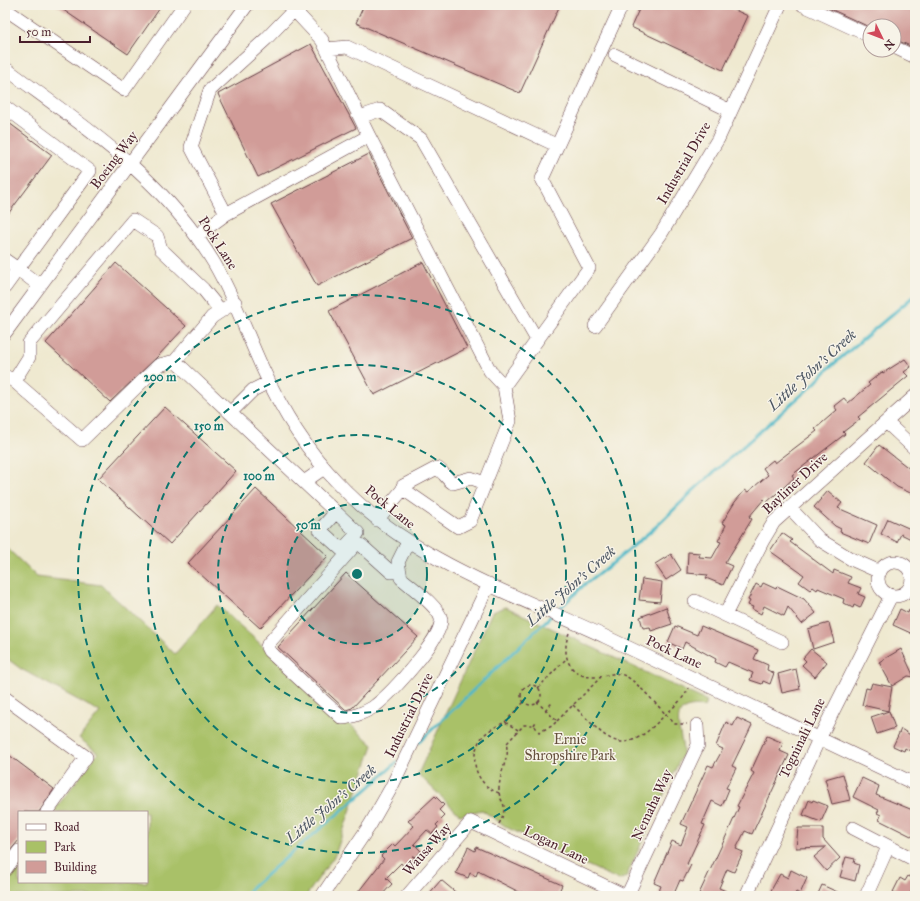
<svg xmlns="http://www.w3.org/2000/svg" width="920" height="901" font-family="'IM FELL Great Primer',serif">
  <style>
    .green { fill: #a9c167; stroke: #7a7049 }
    .lines { fill: none; stroke-linecap: round; stroke-linejoin: round }
    .stream { stroke: #4cb8c8; stroke-width: 3 }
    .building { fill: #d19c98 }
    .minor-casing { stroke: #633d44; stroke-width: 14 }
    .path { stroke: #633d44; stroke-width: 1.5; stroke-dasharray: 3 3; stroke-linecap: butt }
    .minor { stroke: #fff; stroke-width: 13 }
    .ring { fill: none; stroke: #0f766e; stroke-width: 2; stroke-dasharray: 7 5 }
    .labels { text-anchor: middle; dominant-baseline: central; stroke-width: 3; stroke-linejoin: round; paint-order: stroke }
    .street-label { font-size: 14px; fill: #4a1f2b; stroke: #f7f3e8 }
    .park-label { font-size: 14px; fill: #66503d; stroke: #f7f3e8 }
    .water-label { font-size: 15px; font-style: italic; fill: #4b5562; stroke: #f7f3e8 }
    .centre { fill: #0f766e; stroke: #f7f3e8; stroke-width: 2 }
    .ring-label { font-size: 12px; text-anchor: middle; font-weight: bold; fill: #0f766e; stroke: #f7f3e8; stroke-width: 3; stroke-linejoin: round; paint-order: stroke }
  </style>
  <rect width="100%" height="100%" fill="#f7f3e8"/>
  <filter id="ink" filterUnits="userSpaceOnUse"><feTurbulence type="fractalNoise" baseFrequency=".025" numOctaves="2"/><feDisplacementMap in="SourceGraphic" scale="8" xChannelSelector="R" yChannelSelector="G"/><feConvolveMatrix kernelMatrix="1 2 1 2 8 2 1 2 1" color-interpolation-filters="sRGB"/></filter>
  <filter id="wash" filterUnits="userSpaceOnUse"><feTurbulence type="fractalNoise" baseFrequency=".012" numOctaves="4" result="noise"/><feDisplacementMap in="SourceGraphic" scale="16" xChannelSelector="R" yChannelSelector="G"/><feGaussianBlur stdDeviation="0.9" result="paint"/><feColorMatrix in="noise" values="0 0 0 0 0 0 0 0 0 0 0 0 0 0 0 0 0 1.4 0 .05"/><feComposite in="paint" operator="in"/></filter>
  <g filter="url(#wash)">
    <rect width="100%" height="100%" fill="#efe9d0"/>
    <path class="green" d="M5,546L37,577L101,585L175,654L217,605L373,745L335,855L306,896H5V875L19,856V882H147V812H53L98,753L79,738L100,712L21,669L5,657Z
      M506,607L707,701L704,707C664,702 683,733 683,753L626,877L619,880L508,828L482,810L460,815L418,774L492,612Z"/>
    <g class="lines">
      <path class="stream" d="M557,611L584,585L613,563L658,525L696,488L815,383L830,367L915,295
        M419,742L551,616
        M243,896C293,849 348,808 397,762"/>
    </g>
    <g id="blocks">
      <path class="building" d="M56,5H162L128,54Z
        M364,5H560L520,93L356,23Z
        M641,5H724L748,16L723,70L631,27Z
        M822,5H915V48L894,39V26H867Z
        M311,44L356,128L258,177L218,94Z
        M5,120L52,155L5,218Z
        M369,154L412,238L317,286L271,204Z
        M423,262L467,348L374,395L329,311Z
        M116,263L186,326L157,357L110,402L46,343Z
        M905,359L911,367L904,372L908,376L858,417L860,419L843,432L845,434L792,475L794,478L767,502L764,499L749,517L752,519L725,563L732,566L723,585L706,578L708,575L687,573L688,552L700,553L699,557L712,558L721,542L718,541L726,525L722,523L735,502L745,490L748,492L768,475L763,468L773,460L775,463L817,431L815,429L837,410L834,406L844,398L848,403L870,385L868,383L882,372L883,373Z
        M165,407L236,471L170,544L98,479Z
        M879,445L915,473V495L897,487L866,462Z
        M256,489L328,556L260,628L188,563Z
        M828,491L842,503L838,508L877,525L869,544L840,532L841,529L835,526L814,507Z
        M888,519L915,531V541L901,534L897,542L881,534Z
        M782,533L792,540L790,542L833,574L834,570L851,577L848,583L861,588L858,594L865,597L860,608L854,605L853,608L843,603L844,599L818,588L817,590L813,587L810,590L799,582L804,575L770,551Z
        M671,554L681,570L666,580L655,564Z
        M346,573L418,637L352,708L346,710L278,647Z
        M642,579L662,582L660,602L639,600Z
        M763,583L776,589L777,586L804,599L816,613L802,624L788,607L784,616L764,606L761,614L752,609L753,607L748,605L750,601L748,600L756,584L761,587Z
        M666,607L672,624L651,631L650,627L643,628L640,617Z
        M900,609L908,613L909,610L915,613V635L893,625Z
        M829,623L834,642L813,649L808,629Z
        M675,626L697,635L701,626L758,650L754,659L768,665L767,670L774,673L770,684L763,681L762,684L750,680L753,673L728,662L725,667L715,662L716,659L685,642L682,649L668,642Z
        M811,649L827,662L815,677L802,665L806,661L803,658Z
        M901,649L914,677L908,676L892,686L879,662Z
        M796,669L800,689L782,693L778,674Z
        M872,683L892,687L888,711L862,705L866,688L870,689Z
        M889,711L895,728L877,734L871,717Z
        M737,718L752,725L732,766L736,768L726,788L729,789L722,806L712,801L702,824L705,825L687,864L691,865L683,881L680,880L673,896L658,894L661,886L654,883L672,841L681,845L688,827L681,824L708,765L713,767L723,749L716,746L726,722L733,726Z
        M901,729L915,738L910,751L905,748L904,751L893,746Z
        M767,736L783,743L780,751L789,755L752,834L745,831L736,849L743,852L734,872L727,869L719,888L726,891L723,896H698L728,832L739,807L737,806L754,773L751,771Z
        M5,752L54,789L39,812H19V840L5,857Z
        M843,774L850,800L832,804L825,779Z
        M862,778L879,786L876,795L915,811V838L879,820L881,815L877,813L879,810L853,797Z
        M435,796L444,805L439,810L445,816L436,825L438,827L432,834L427,830L414,844L421,851L416,857L412,856L415,858L405,868L401,863L386,878L392,884L381,896H355L384,859L381,856L393,844L395,846L414,826L408,821Z
        M809,800L812,802L813,800L828,806L821,822L803,815Z
        M798,828H823V839L840,858L826,871L814,857L826,847L796,848Z
        M468,847L475,851L476,847L562,885L557,896H531L521,892V893L478,871L476,876L470,873L468,878L456,873Z
        M846,857L855,859L854,863L859,865L855,881L840,877Z
        M791,870L807,878L800,894L796,892L794,896H768L780,874L788,878Z
        M908,876L915,879V884L909,896H901L893,892L900,878L905,881Z
        M441,880L460,896H427Z
        M822,885L846,896H817Z"/>
    </g>
  </g>
  <g filter="url(#ink)">
    <use href="#blocks" fill-opacity="0" stroke="#633d44" stroke-width="1"/>
    <g class="lines">
      <defs>
        <path id="minor" d="M299,5L294,10L322,40L369,136
          M803,5L870,36
          M5,9L124,90L184,5
          M894,47L915,57
          M327,49L347,47L556,145
          M615,55L731,111
          M5,68C84,127 162,176 214,263C234,297 246,332 262,367C281,409 305,449 337,482C409,560 512,593 606,637C709,686 812,735 915,784
          M5,107L90,171L18,269L40,286
          M360,117L380,110L421,139L537,340
          M226,214L191,147L210,90L266,39L294,10L288,5
          M196,236L226,214L369,136L490,371L504,386
          M5,260L18,269L5,287
          M235,302L212,317L175,361C236,418 297,475 358,533L342,550L320,530L336,512
          M595,326L661,234L718,139L780,5
          M5,333L247,5
          M5,376L14,381L29,357V343L133,220L157,236L161,249L203,289L221,311
          M14,381L82,440L159,365L175,361
          M230,413L253,390L269,382
          M886,422L915,449
          M304,482L324,468
          M485,483L471,478L453,483C446,479 444,472 437,468L403,486V489L458,527L470,521L510,421L504,386L589,268L542,179L622,5
          M790,508L820,540L851,559L880,572
          M377,520L403,489
          M878 579a17 17 0 1 1 34 0a17 17 0 1 1-34 0Z
          M399,571L391,572L361,545L356,544L268,644L267,647L269,651L342,718C351,718 369,711 376,705C391,693 443,638 441,619C439,607 410,586 401,578L398,562L408,542
          M695,601L782,642
          M725,615L762,542L774,522L915,396
          M5,698L86,757L47,812
          M853,828L915,860
          M5,870L19,851
          M322,896L370,825L391,788L489,584
          M407,896L471,822L626,896
          M627,896L698,745L697,725
          M746,896L819,739L891,596
          M866,896L888,847"/>
      </defs>
      <use href="#minor" class="minor-casing"/>
      <path class="path" d="M569,633C561,653 568,677 593,677C608,678 613,668 629,678C643,688 662,711 675,724H687
        M521 695a10 10 0 1 1 20 0a10 10 0 1 1-20 0Z
        M538,688L566,659
        M573,705C607,738 619,761 660,720C669,711 683,700 689,688
        M545,710L553,702
        M557,721L601,677
        M505,722L524,702
        M534,725L537,720
        M499,793C475,785 467,756 483,736C489,730 497,726 505,722L518,730
        M499,824C511,800 498,805 499,788C500,775 504,767 507,755C508,751 506,747 507,743L524,725H534L539,732L552,726L557,721L537,702"/>
      <use href="#minor" class="minor"/>
    </g>
  </g>
  <circle cx="357" cy="574" r="70" fill="#0f766e" fill-opacity=".12"/>
  <g class="ring">
    <circle cx="357" cy="574" r="70"/>
    <circle cx="357" cy="574" r="139"/>
    <circle cx="357" cy="574" r="209"/>
    <circle cx="357" cy="574" r="279"/>
  </g>
  <g class="labels">
    <g class="street-label">
      <text transform="translate(114 160) rotate(-53)">Boeing Way</text>
      <text transform="translate(684 163) rotate(-60)">Industrial Drive</text>
      <text transform="translate(218 243) rotate(57)">Pock Lane</text>
      <text transform="translate(795 483) rotate(-43)">Bayliner Drive</text>
      <text transform="translate(390 507) rotate(39)">Pock Lane</text>
      <text transform="translate(674 652) rotate(25)">Pock Lane</text>
      <text transform="translate(409 715) rotate(-64)">Industrial Drive</text>
      <text transform="translate(802 738) rotate(-64)">Togninali Lane</text>
      <text transform="translate(652 805) rotate(-65)">Nemaha Way</text>
      <text transform="translate(556 845) rotate(26)">Logan Lane</text>
      <text transform="translate(427 849) rotate(-49)">Wausa Way</text>
    </g>
    <g class="park-label">
      <text x="570" y="739">Ernie<tspan x="570" dy="16">Shropshire Park</tspan></text>
    </g>
    <g class="water-label">
      <text transform="translate(812 370) rotate(-42)">Little John's Creek</text>
      <text transform="translate(571 586) rotate(-41)">Little John's Creek</text>
      <text transform="translate(331 804) rotate(-40)">Little John's Creek</text>
    </g>
  </g>
  <circle cx="357" cy="574" r="6" class="centre"/>
  <g class="ring-label">
    <text x="160" y="381">200 m</text>
    <text x="209" y="430">150 m</text>
    <text x="259" y="480">100 m</text>
    <text x="308" y="529">50 m</text>
  </g>
  <rect width="920" height="901" fill="none" stroke="#f7f3e8" stroke-width="20"/>
  <rect x="18" y="811" width="130" height="72" fill="#f7f3e8" stroke="#b29e9c"/>
  <rect x="26" y="824" width="20" height="6" fill="#ffffff" stroke="#b29e9c"/>
  <text x="54" y="831" font-size="12" fill="#4a1f2b">Road</text>
  <rect x="26" y="841" width="20" height="12" fill="#a9c167" stroke="#b29e9c"/>
  <text x="54" y="851" font-size="12" fill="#4a1f2b">Park</text>
  <rect x="26" y="861" width="20" height="12" fill="#d19c98" stroke="#b29e9c"/>
  <text x="54" y="871" font-size="12" fill="#4a1f2b">Building</text>
  <g transform="translate(882 38) rotate(133)"><circle r="19" fill="#f7f3e8" stroke="#b29e9c"/>
  <path d="M0-3L7 15L0 10L-7 15Z" fill="#d1495b"/>
  <text y="-6" font-size="11" font-weight="bold" text-anchor="middle" fill="#4a1f2b">N</text>
  </g>
  <path d="M20 36v6h70v-6" fill="none" stroke="#4a1f2b" stroke-width="2"/>
  <text x="26" y="36" font-size="12" fill="#4a1f2b" stroke="#f7f3e8" stroke-width="3" paint-order="stroke">50 m</text>
</svg>
